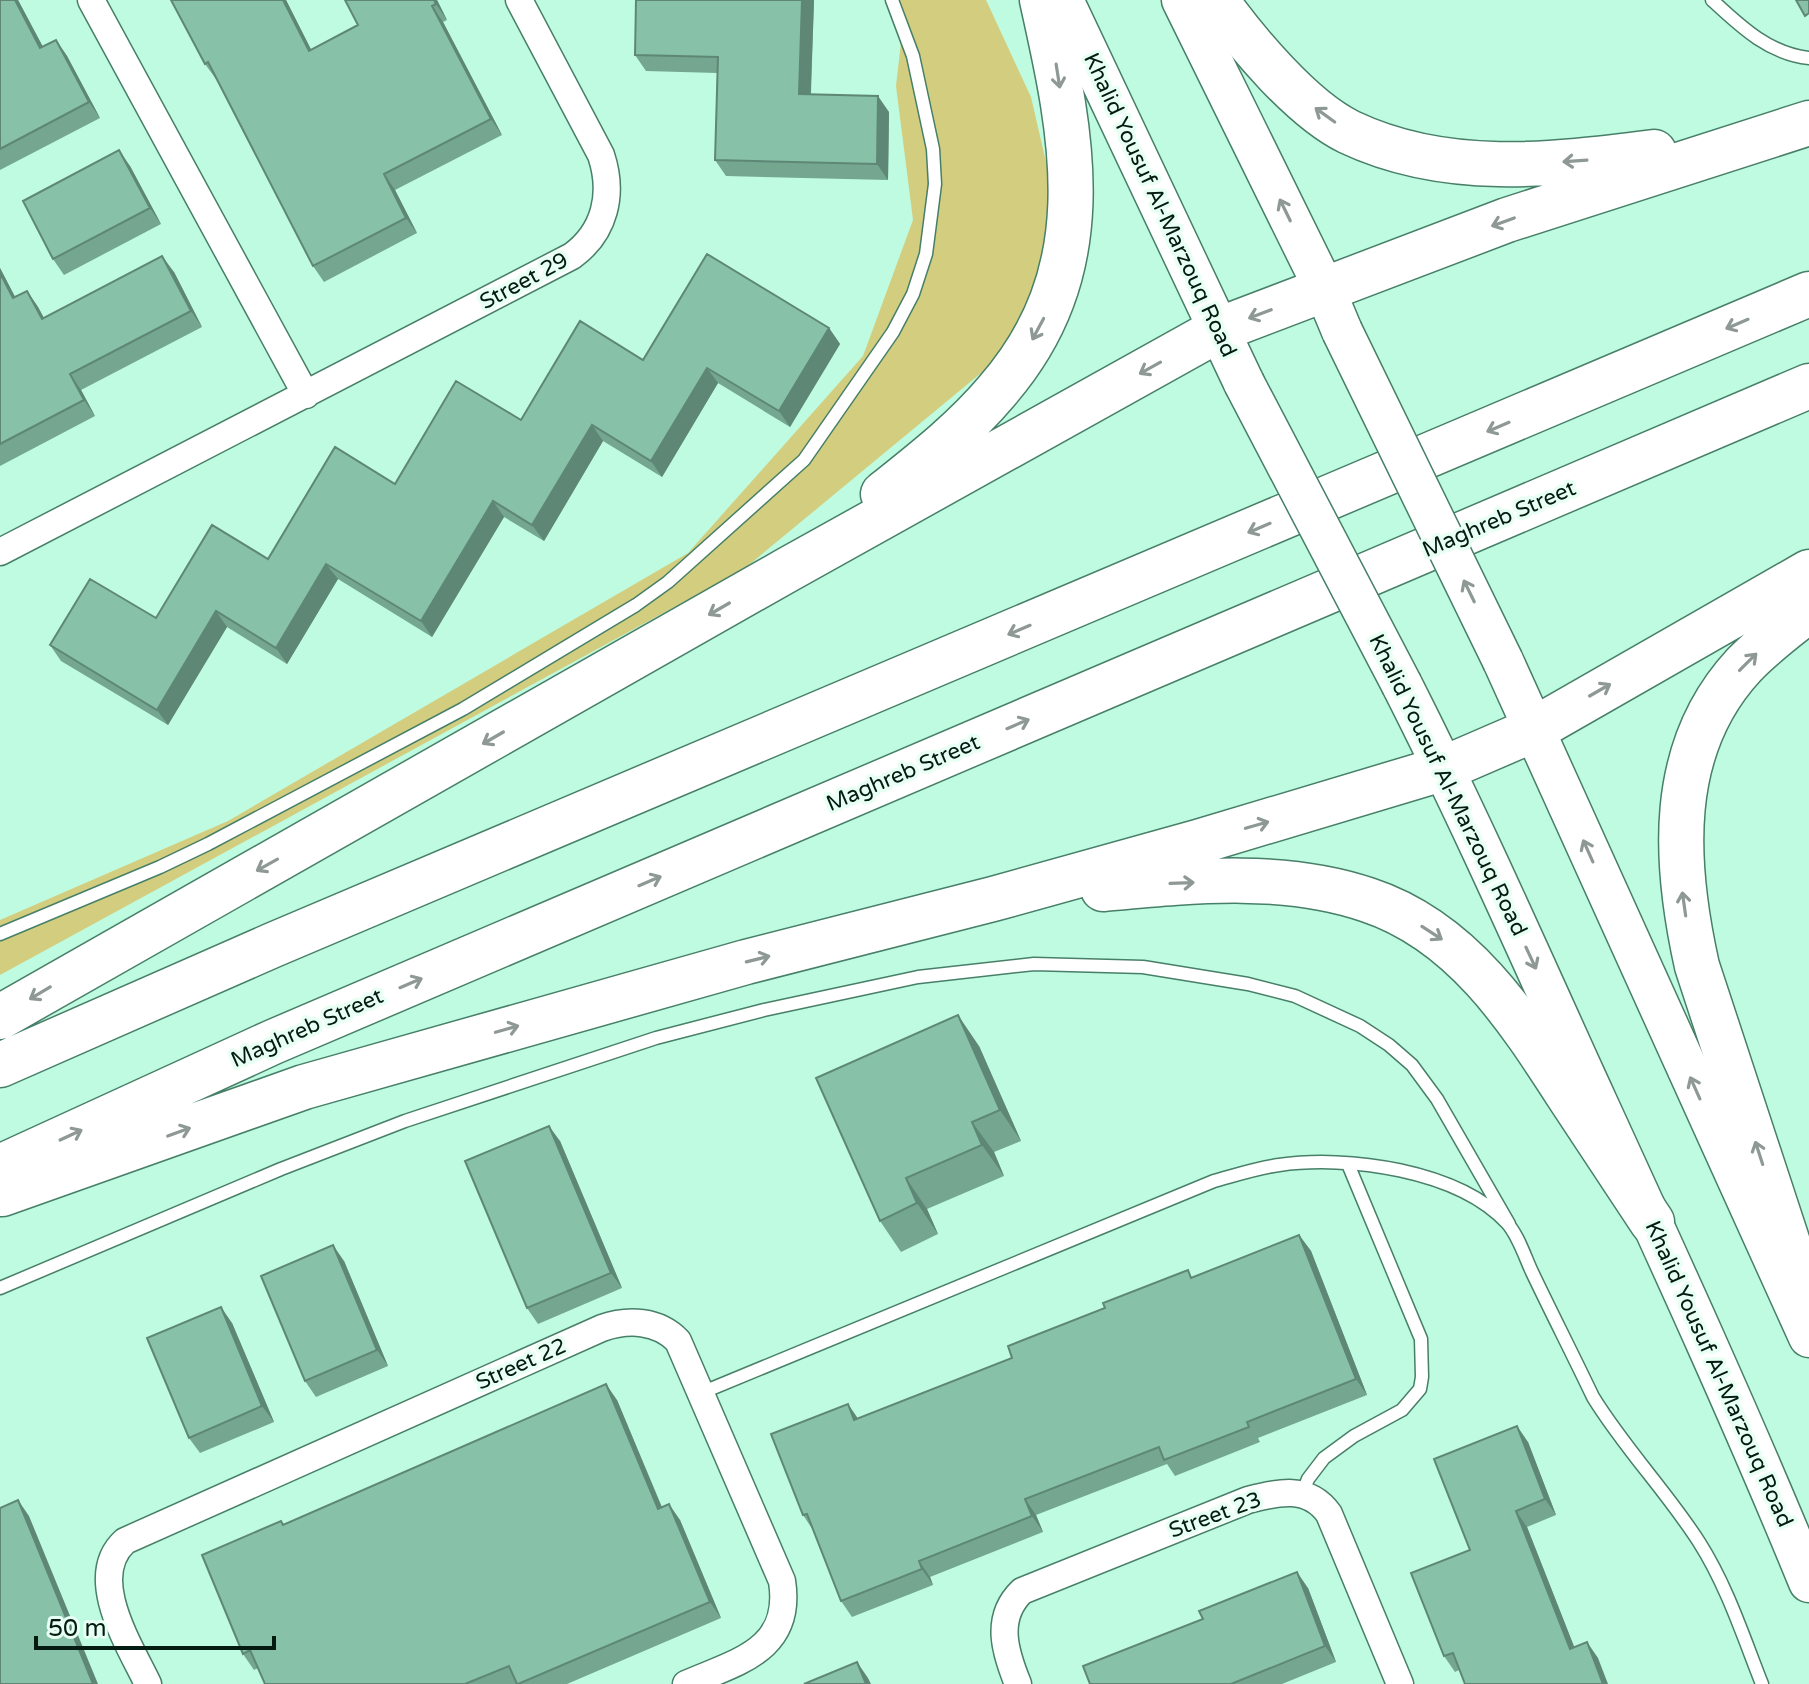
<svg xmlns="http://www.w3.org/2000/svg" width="1809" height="1684" font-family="'Varela Round',sans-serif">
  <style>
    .green { fill: #d3ce7f }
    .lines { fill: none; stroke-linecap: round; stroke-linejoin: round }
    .service-casing { stroke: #477f68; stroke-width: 15 }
    .minor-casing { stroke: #477f68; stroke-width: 29 }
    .primary-casing { stroke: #477f68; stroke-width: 43 }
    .motorway-casing { stroke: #477f68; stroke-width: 47 }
    .service { stroke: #fff; stroke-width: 12 }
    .minor { stroke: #fff; stroke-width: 26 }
    .primary { stroke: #fff; stroke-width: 40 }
    .motorway { stroke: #fff; stroke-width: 44 }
    .primary-bridge-casing { stroke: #477f68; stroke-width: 43; stroke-linecap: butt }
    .primary-bridge { stroke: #fff; stroke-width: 40 }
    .wall { fill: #74a690 }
    .shaded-wall { fill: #5e8776 }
    .building { fill: #87c1a8; stroke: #5e8776; stroke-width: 2 }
    .oneway { stroke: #8e9894 }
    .labels { text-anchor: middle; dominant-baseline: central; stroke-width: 7; stroke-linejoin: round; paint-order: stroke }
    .street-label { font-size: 22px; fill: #041b12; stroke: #e8fff4 }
  </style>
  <rect width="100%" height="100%" fill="#bffbe0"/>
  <path class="green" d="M892,0H986L1031,97L1059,218L1033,330L744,569L0,975V920L228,821L688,553L863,356L913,220L896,86L903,25Z"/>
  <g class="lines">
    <defs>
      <path id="service" d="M1712,0C1740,26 1769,54 1809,58
        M0,934L160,867L208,844L463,709L636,605L668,582L804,460L893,332L913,294L926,254L935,184L933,149L913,56L892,0
        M0,1288L281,1169L405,1121L656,1038L764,1010L918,977L1034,964L1143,967L1248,984L1295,996L1360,1026L1389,1045L1412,1065L1437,1099L1509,1224
        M701,1393L1214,1181C1236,1175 1257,1168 1279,1165C1347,1155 1458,1170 1507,1223C1518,1235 1525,1257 1532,1272C1552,1314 1573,1355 1593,1397C1625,1449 1667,1492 1699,1542C1727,1586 1743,1636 1762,1684
        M1302,1494L1308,1479L1324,1458L1354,1436L1402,1410L1420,1389L1422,1377L1421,1339L1348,1164"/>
      <path id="minor" d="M91,0L306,395
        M0,552L572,256C605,232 614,194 601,155L519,0
        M148,1684C130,1646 85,1577 125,1541L602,1328C628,1319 658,1320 678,1341L782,1581C793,1651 736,1662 686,1684
        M1018,1684C1005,1652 994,1618 1022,1591L1248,1500C1278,1492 1309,1485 1329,1514L1400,1684"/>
      <path id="primary" d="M1063,0L1244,383
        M1182,0L1324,288L1342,331
        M1503,661L1809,1337
        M1402,685C1467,813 1525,944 1584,1074C1661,1242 1739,1411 1809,1582"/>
      <path id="motorway" d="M1216,0C1247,43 1302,109 1349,132C1446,178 1551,165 1654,152
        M883,494C923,462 963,431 996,392C1101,272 1074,142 1042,0
        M1809,610C1787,627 1763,645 1744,665C1666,749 1674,863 1697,966L1809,1307
        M1103,889C1190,881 1284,871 1368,900C1462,931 1517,1016 1568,1095C1596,1137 1624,1179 1652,1222
        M0,1017L787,570L1218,330L1507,220L1809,123
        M0,1065L273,945L1809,294
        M0,1167L273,1042L1809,386
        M2,1194L304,1087L746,962L993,899L1198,842L1445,768L1533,730L1809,572"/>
    </defs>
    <use href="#service" class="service-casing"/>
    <use href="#minor" class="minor-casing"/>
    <use href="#primary" class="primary-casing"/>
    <use href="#motorway" class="motorway-casing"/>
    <use href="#service" class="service"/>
    <use href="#minor" class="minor"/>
    <use href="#primary" class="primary"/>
    <use href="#motorway" class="motorway"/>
    <defs>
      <path id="primary-bridge" d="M1342,331L1503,661
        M1244,383L1402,685"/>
    </defs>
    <use href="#primary-bridge" class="primary-bridge-casing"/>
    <use href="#primary-bridge" class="primary-bridge"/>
  </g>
  <path class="wall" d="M0,0H18L43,47L56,40L67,56L100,118L0,170Z
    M171,0H286L311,50L437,0L447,20L443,22L502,135L395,190L417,233L324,282L313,266L217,79H216L205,64Z
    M636,0H814L811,94L889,112L888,180L726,176L715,160L717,73L646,71L635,55Z
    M130,166L161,224L64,275L53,259Z
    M0,268L15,297L27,291L38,307L44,318L174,272L202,327L81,390L95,416L0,466Z
    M829,328L840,344L790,427L718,383L662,477L603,441L544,541L504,517L432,637L338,579L287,664L227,627L168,725L61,661L50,645L156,618L268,559L395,484L521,420L643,360Z
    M979,1046L1021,1141L994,1152L1004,1176L927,1209L938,1234L901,1252L880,1221Z
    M560,1141L622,1288L538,1324L527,1308Z
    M1299,1235L1311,1251L1367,1395L1258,1438L1260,1442L1175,1476L1167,1464L1036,1515L1043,1532L930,1577L933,1585L852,1617L841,1601L813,1530L803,1515L858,1419L1012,1358L1193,1277Z
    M344,1261L388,1366L316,1397L305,1381Z
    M232,1323L274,1422L200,1453L189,1438Z
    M617,1400L662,1507L680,1520L721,1618L567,1684H265L258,1668L254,1670L243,1654L284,1525Z
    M1528,1442L1556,1515L1527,1527L1574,1647L1598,1658L1459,1670L1455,1672L1444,1656L1470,1550Z
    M1308,1588L1336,1662L1282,1684H1090Z"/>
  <path class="shaded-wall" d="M15,0H18L52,64L40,48Z
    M283,0H286L320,67L309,51Z
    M434,0H437L447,20L436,4Z
    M802,0H814L810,110L799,94Z
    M432,6L443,22L502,135L491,119Z
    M56,40L67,56L100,118L89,102Z
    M878,96L889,112L888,180L877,164Z
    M119,150L130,166L161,224L150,208Z
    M384,174L395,190L417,233L406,218Z
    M162,256L174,272L202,327L191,311Z
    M0,268L24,314L13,298L0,273Z
    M27,291L38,307L53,335L42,319Z
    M829,328L840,344L790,427L779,411Z
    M707,368L718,383L662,477L651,461Z
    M70,374L81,390L95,416L84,400Z
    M592,425L603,441L544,541L532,525Z
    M493,501L504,517L432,637L421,621Z
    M326,564L338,579L287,664L276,648Z
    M216,611L227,627L168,725L157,710Z
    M958,1015L979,1046L1021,1141L1000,1110Z
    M972,1122L994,1152L1004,1176L982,1145Z
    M549,1126L560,1141L622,1288L611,1273Z
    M906,1178L927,1209L938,1234L917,1203Z
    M1299,1235L1311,1251L1367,1395L1356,1379Z
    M333,1245L344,1261L388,1366L377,1350Z
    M221,1307L232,1323L274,1422L262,1406Z
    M606,1384L617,1400L669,1525L658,1509Z
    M848,1404L859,1420H854Z
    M1517,1426L1528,1442L1556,1515L1545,1499Z
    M1025,1499L1036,1515L1043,1532L1032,1516Z
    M18,1500L29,1516L98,1684H93Z
    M669,1504L680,1520L721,1618L710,1602Z
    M1516,1511L1527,1527L1581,1664L1570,1649Z
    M919,1561L930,1577L933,1585L922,1569Z
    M1297,1572L1308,1588L1336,1662L1325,1646Z
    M1587,1642L1598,1658L1608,1684H1603Z
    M857,1662L868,1678L871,1684H866Z"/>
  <path class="building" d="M0,0H15L40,48L56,40L89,102L0,149Z
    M171,0H283L309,51L358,25L345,0H434L436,4L432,6L491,119L384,174L406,218L313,266L208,62L205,64Z
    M636,0H802L799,94L878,96L877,164L715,160L718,57L635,55Z
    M1796,0H1809V13L1805,16Z
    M119,150L150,208L53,259L23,201Z
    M707,254L829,328L779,411L707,368L651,461L592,425L532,525L493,501L421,621L326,564L276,648L216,611L157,710L50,645L90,579L156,618L212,525L268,559L335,447L395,484L456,381L521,420L580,321L643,360Z
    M162,256L191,311L70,374L84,400L0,444V273L13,298L27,291L42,319Z
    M958,1015L1000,1110L972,1122L982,1145L906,1178L917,1203L880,1221L816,1078Z
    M549,1126L611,1273L527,1308L465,1161Z
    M1299,1235L1356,1379L1247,1422L1249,1427L1164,1460L1159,1447L1025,1499L1032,1516L919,1561L922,1569L841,1601L807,1514L803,1515L771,1434L848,1404L854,1420L1012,1358L1008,1346L1105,1308L1103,1303L1188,1270L1191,1278Z
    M333,1245L377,1350L305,1381L261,1276Z
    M221,1307L262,1406L189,1438L147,1338Z
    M606,1384L658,1509L669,1504L710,1602L518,1684H517L509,1666L465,1684H265L250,1650L243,1654L202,1555L281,1521L283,1525Z
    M1517,1426L1545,1499L1516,1511L1570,1649L1587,1642L1603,1684H1465L1453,1653L1444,1656L1411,1573L1470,1550L1434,1459Z
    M18,1500L93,1684H0V1508Z
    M1297,1572L1325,1646L1231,1684H1090L1083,1666L1203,1619L1199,1611Z
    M857,1662L866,1684H804Z"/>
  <defs><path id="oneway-shaft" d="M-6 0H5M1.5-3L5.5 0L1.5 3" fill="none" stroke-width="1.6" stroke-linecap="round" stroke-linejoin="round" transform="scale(2)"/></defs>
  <g class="oneway">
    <use href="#oneway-shaft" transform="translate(1058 76) rotate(81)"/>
    <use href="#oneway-shaft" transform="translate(1325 115) rotate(-144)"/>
    <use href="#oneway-shaft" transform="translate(1575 161) rotate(176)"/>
    <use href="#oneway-shaft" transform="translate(1285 210) rotate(-116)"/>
    <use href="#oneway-shaft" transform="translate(1503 222) rotate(160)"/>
    <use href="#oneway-shaft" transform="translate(1260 314) rotate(159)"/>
    <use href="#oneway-shaft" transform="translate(1737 324) rotate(157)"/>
    <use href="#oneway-shaft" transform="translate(1038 329) rotate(118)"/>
    <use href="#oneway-shaft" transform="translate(1150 368) rotate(151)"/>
    <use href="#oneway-shaft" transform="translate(1498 427) rotate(157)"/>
    <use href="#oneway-shaft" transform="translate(1259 528) rotate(157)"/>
    <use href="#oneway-shaft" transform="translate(1469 591) rotate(-116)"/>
    <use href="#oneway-shaft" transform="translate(719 609) rotate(150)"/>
    <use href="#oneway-shaft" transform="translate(1019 630) rotate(157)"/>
    <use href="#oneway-shaft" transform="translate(1748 662) rotate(-45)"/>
    <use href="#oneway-shaft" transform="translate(1600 690) rotate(-30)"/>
    <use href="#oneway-shaft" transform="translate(1018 724) rotate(-23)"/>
    <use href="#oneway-shaft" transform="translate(493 738) rotate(150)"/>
    <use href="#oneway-shaft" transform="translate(1257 825) rotate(-16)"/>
    <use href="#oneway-shaft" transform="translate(1588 851) rotate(-114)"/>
    <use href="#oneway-shaft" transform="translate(267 865) rotate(151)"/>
    <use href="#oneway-shaft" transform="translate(650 881) rotate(-23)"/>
    <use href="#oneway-shaft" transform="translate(1182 883) rotate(-2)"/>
    <use href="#oneway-shaft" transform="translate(1684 904) rotate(-98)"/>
    <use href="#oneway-shaft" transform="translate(1432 933) rotate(33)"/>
    <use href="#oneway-shaft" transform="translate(1531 958) rotate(65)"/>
    <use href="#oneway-shaft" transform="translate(758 959) rotate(-14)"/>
    <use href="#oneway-shaft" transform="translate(411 983) rotate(-23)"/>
    <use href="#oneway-shaft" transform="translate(40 993) rotate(149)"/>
    <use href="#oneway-shaft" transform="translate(507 1029) rotate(-16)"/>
    <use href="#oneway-shaft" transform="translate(1695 1088) rotate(-114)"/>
    <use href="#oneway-shaft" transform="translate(179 1132) rotate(-20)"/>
    <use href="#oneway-shaft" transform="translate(71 1135) rotate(-25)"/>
    <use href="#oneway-shaft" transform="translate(1759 1153) rotate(-108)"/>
  </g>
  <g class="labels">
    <g class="street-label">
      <text transform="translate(1160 205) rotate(65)">Khalid Yousuf Al-Marzouq Road</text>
      <text transform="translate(524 281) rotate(-28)">Street 29</text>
      <text transform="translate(1499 519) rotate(-23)">Maghreb Street</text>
      <text transform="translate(903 773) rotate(-23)">Maghreb Street</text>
      <text transform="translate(1448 785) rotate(64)">Khalid Yousuf Al-Marzouq Road</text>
      <text transform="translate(307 1028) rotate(-24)">Maghreb Street</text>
      <text transform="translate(521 1364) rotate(-24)">Street 22</text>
      <text transform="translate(1719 1374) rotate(66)">Khalid Yousuf Al-Marzouq Road</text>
      <text transform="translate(1215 1515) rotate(-20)">Street 23</text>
    </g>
  </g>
  <path d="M36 1636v12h238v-12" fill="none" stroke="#041b12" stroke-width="4"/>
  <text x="48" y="1636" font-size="24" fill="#041b12" stroke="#e8fff4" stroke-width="6" paint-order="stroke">50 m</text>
</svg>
